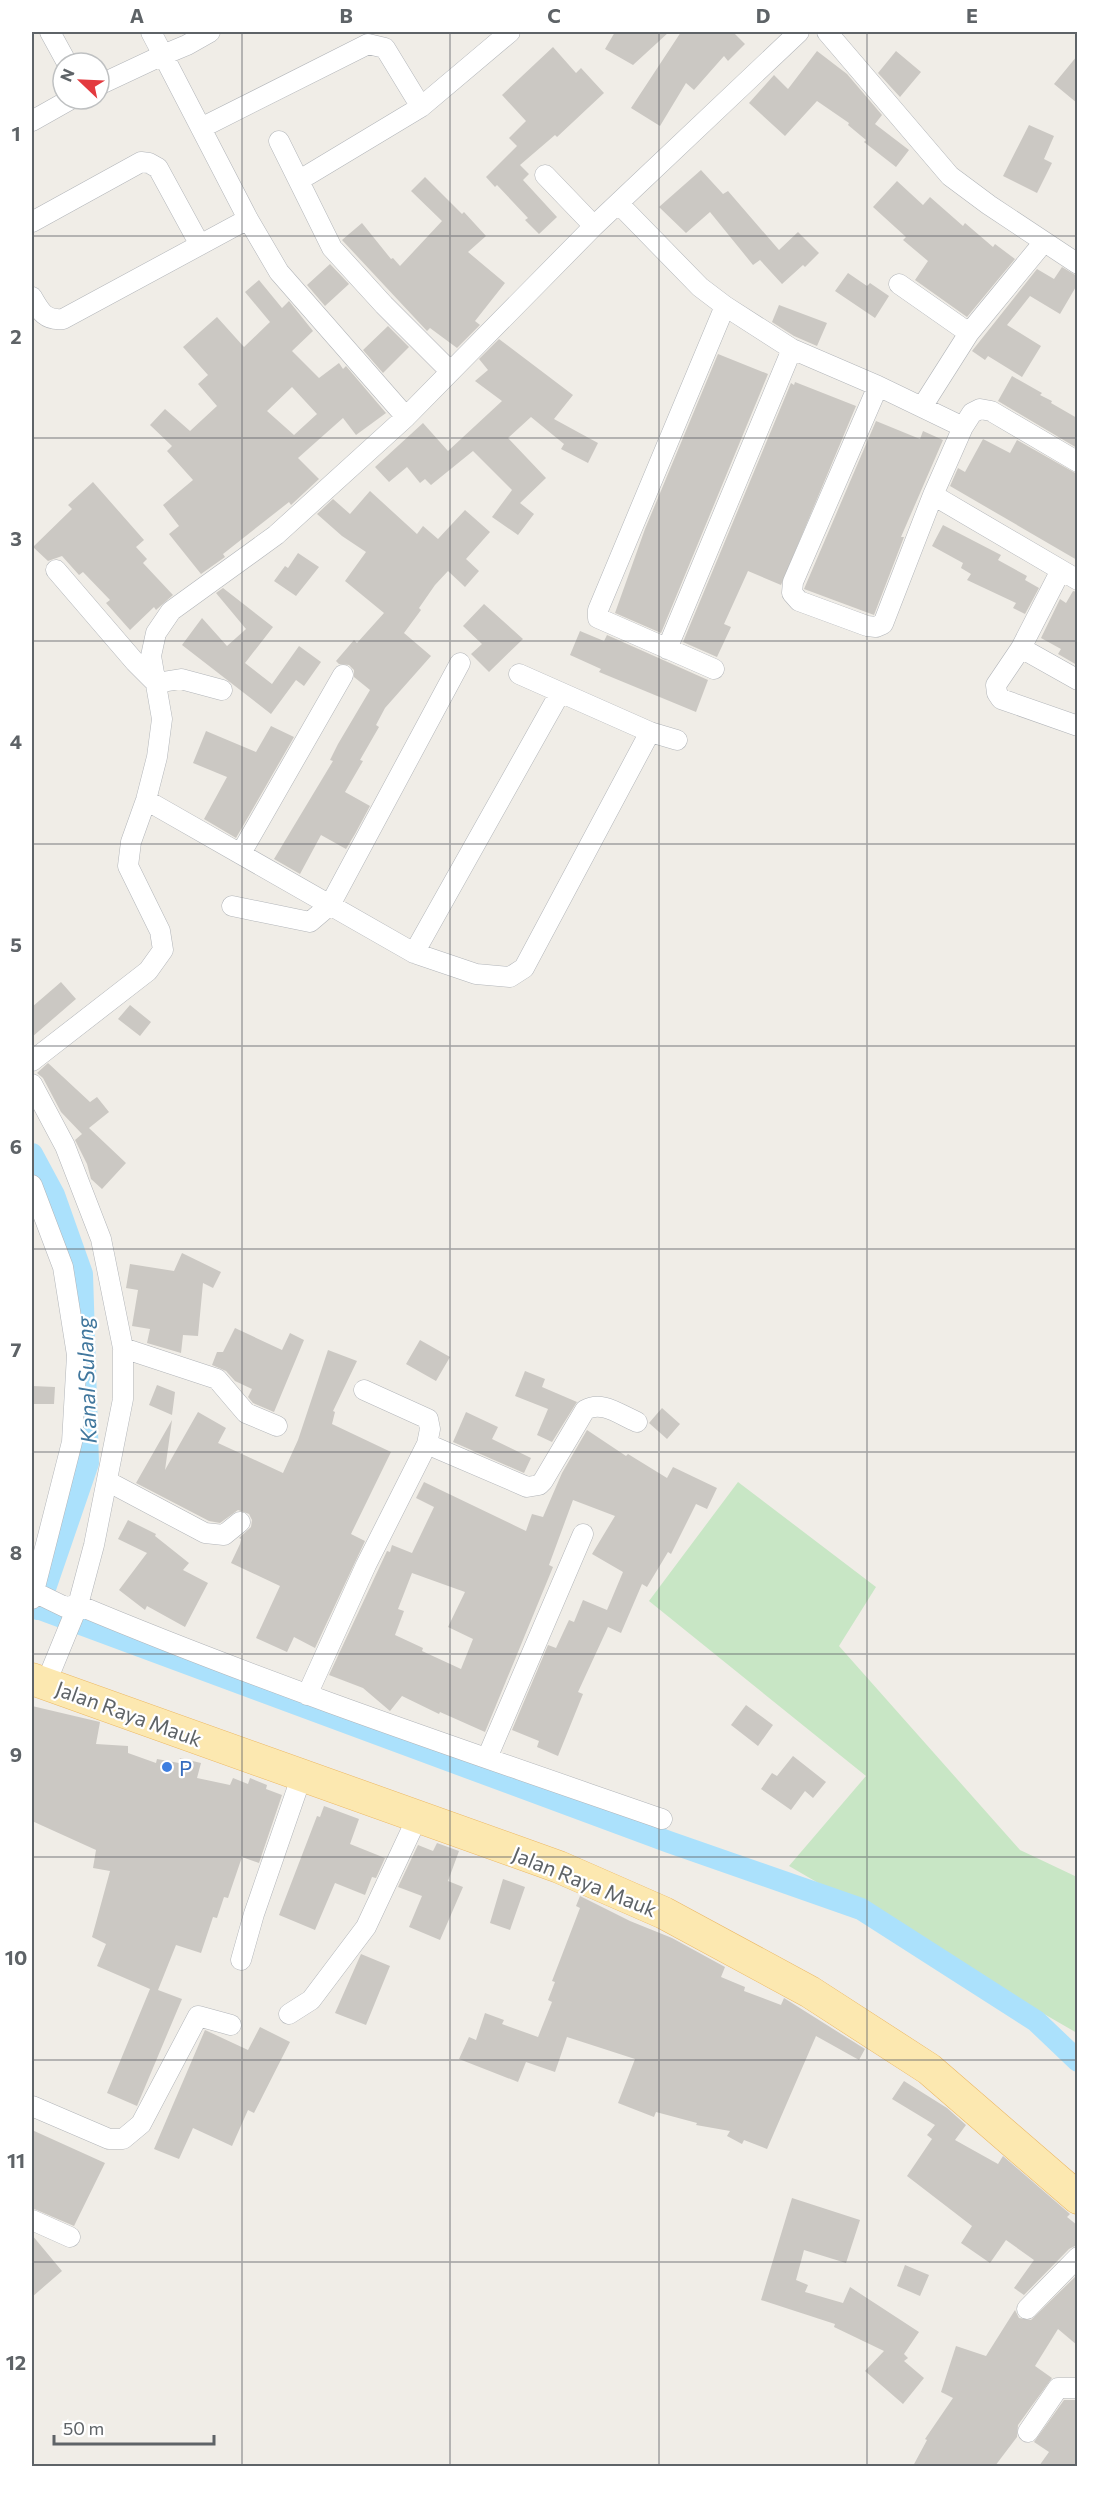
<svg xmlns="http://www.w3.org/2000/svg" width="1109" height="2498" font-family="Commissioner,sans-serif">
  <style>
    .green { fill: #c8e6c5 }
    .lines { fill: none; stroke-linecap: round; stroke-linejoin: round }
    .canal { stroke: #abe1fc; stroke-width: 22 }
    .building { fill: #cbc8c3; fill-rule: evenodd }
    .minor-casing { stroke: #b2b5b9; stroke-width: 21 }
    .primary-casing { stroke: #ecb864; stroke-width: 33 }
    .minor { stroke: #fff; stroke-width: 20 }
    .primary { stroke: #fce8b0; stroke-width: 32 }
    .grid { fill: none; stroke: #5e6367; stroke-width: 1.5; stroke-opacity: 0.55 }
    .shop-dot { fill: #3f7fe0; stroke: #fff; stroke-width: 2 }
    .labels { text-anchor: middle; dominant-baseline: central; stroke-width: 4.5; stroke-linejoin: round; paint-order: stroke }
    .street-label { font-size: 21px; fill: #5e6367; stroke: #fff }
    .shop-label { font-size: 21px; fill: #366cbe; stroke: #fff; text-anchor: start }
    .water-label { font-size: 22px; font-style: italic; fill: #41779d; stroke: #fff }
    .neatline { fill: none; stroke: #5e6367; stroke-width: 2 }
    .grid-label { font-size: 20px; text-anchor: middle; font-weight: bold; fill: #5e6367 }
  </style>
  <rect width="100%" height="100%" fill="#f0ede7"/>
  <path class="green" d="M738,1482L876,1587L839,1646L1020,1850L1077,1877V2033L789,1866L866,1776L649,1601Z"/>
  <g class="lines">
    <path class="canal" d="M32,1154L54,1195L82,1274L88,1463L38,1609
      M32,1606L669,1842L861,1909L1036,2021L1078,2061"/>
  </g>
  <path class="building" d="M615,32H669L633,65L605,49Z
    M681,32H733L745,44L728,61L724,56L694,90L686,83L660,126L631,108Z
    M553,47L576,73L581,68L604,93L557,137L555,135L520,165L529,174L523,180L557,217L539,234L525,220L528,218L497,185L495,187L486,177L517,146L509,138L526,121L502,95Z
    M817,51L847,74L882,115L875,124L909,150L896,167L864,142L866,140L848,125L849,123L817,101L785,136L749,103L774,75L788,89Z
    M896,51L921,72L900,97L878,73Z
    M1077,56V103L1054,84Z
    M1029,125L1054,136L1044,159L1052,163L1037,193L1003,176Z
    M701,170L723,194L728,191L779,250L798,232L819,253L805,267L803,265L782,284L760,260L753,265L710,212L686,233L659,207Z
    M425,177L462,214L464,212L486,236L468,252L505,283L475,321L480,325L457,348L430,328L427,331L342,240L362,223L391,259L393,258L400,266L442,221L411,191Z
    M897,181L923,205L930,197L963,226L965,223L993,247L995,244L1015,259L967,317L915,280L928,261L903,240L906,237L873,207Z
    M330,264L349,284L325,306L307,285Z
    M1062,267L1077,276V285L1060,314L1030,296L1007,325L1041,346L1022,377L988,356L985,360L972,351L1037,269L1054,279Z
    M848,273L867,286L870,283L889,296L875,318L835,291Z
    M259,280L282,308L289,301L313,331L292,351L319,378L339,363L343,369L346,366L386,413L356,435L343,418L298,458L319,479L291,505L289,502L223,554L225,557L201,574L169,534L179,526L163,505L193,480L167,451L172,446L150,425L165,409L190,431L217,406L198,384L208,375L183,347L217,317L244,347L270,322L245,292ZM292,387L317,414L294,435L267,411Z
    M779,305L827,323L817,346L794,336L772,322Z
    M388,326L409,347L383,373L363,350Z
    M499,339L573,395L554,419L598,443L588,463L561,449L564,444L531,417L508,438L546,478L520,503L534,514L518,535L492,517L512,490L473,451L431,485L425,479L420,483L407,467L389,482L375,467L423,423L448,451L502,401L475,381L488,370L479,359Z
    M718,354L768,374L661,633L615,613L645,529Z
    M1012,376L1042,393L1040,395L1052,401L1051,403L1077,418V448L998,401Z
    M795,382L856,406L781,585L748,571L724,624L731,627L717,657L683,642L791,383L794,385Z
    M876,421L920,439L923,431L943,440L901,537H904L874,615L804,589Z
    M983,439L1010,453L1017,440L1077,474V560L950,486L958,468L965,472Z
    M93,482L144,540L136,547L147,559L143,563L173,595L156,610L154,607L130,630L106,603L110,600L83,572L79,575L62,556L48,561L33,547L72,509L68,505Z
    M370,491L417,534L423,526L438,539L465,510L490,532L466,559L479,571L465,587L448,571L435,585L419,608L421,610L404,633L431,656L385,708L376,725L379,727L360,760L363,761L345,792L370,806L355,834L346,849L321,835L300,874L274,859L333,761L330,760L338,744L370,690L354,677V670L349,665L339,664L336,661L354,640L357,643L384,613L345,581L366,552L342,536L317,514L333,499L350,514Z
    M943,525L1001,555L998,560L1027,576L1025,580L1039,588L1025,614L1013,608L1016,603L967,580L971,574L961,568L963,563L932,546Z
    M298,553L319,567L296,596L274,581L285,566L288,568Z
    M223,588L273,627L245,663L272,684L299,646L321,662L304,686L296,680L271,714L182,645L202,618L227,646L246,629L216,593Z
    M1073,591L1077,592V665L1058,654L1061,649L1041,638L1060,599L1066,603Z
    M484,604L523,639L489,672L471,654L482,644L463,626Z
    M580,631L604,641L607,635L708,680L696,712L599,672L601,669L570,655Z
    M271,726L294,737L236,838L204,819L227,777L193,763L206,731L256,752Z
    M61,982L76,999L32,1037V1007Z
    M130,1005L151,1022L140,1036L118,1019Z
    M48,1063L90,1102L97,1097L109,1112L89,1128L126,1163L102,1189L91,1179L87,1164L75,1140L82,1134L61,1112L43,1078L37,1073Z
    M182,1253L221,1272L213,1288L203,1283L198,1336L183,1335L181,1353L147,1343L150,1329L132,1326L138,1290L126,1288L130,1264L174,1271Z
    M235,1328L282,1350L290,1333L304,1340L274,1412L253,1403L248,1397L252,1389L235,1381L226,1371L212,1365L217,1352H223Z
    M420,1340L450,1357L436,1381L406,1364Z
    M328,1350L357,1361L333,1411L335,1412L332,1424L391,1452L351,1534L365,1541L315,1648L294,1637L287,1652L256,1638L280,1586L231,1563L240,1544L241,1539L239,1538L251,1527L252,1520L249,1514L238,1510L220,1523L209,1521L136,1483L172,1420L165,1470L198,1412L226,1428L218,1443L283,1473L298,1440Z
    M525,1371L545,1379L542,1387L577,1402L552,1442L537,1435L548,1409L515,1396Z
    M157,1385L175,1392L172,1415L149,1405Z
    M32,1386L55,1387L54,1404H32Z
    M662,1408L680,1424L667,1439L649,1423Z
    M466,1412L498,1427L492,1439L531,1458L524,1473L453,1442Z
    M587,1430L626,1456L628,1454L667,1478L673,1467L717,1488L707,1509L696,1504L671,1554L668,1552L647,1587L642,1584L621,1633L608,1627L578,1692L583,1694L558,1756L537,1747L539,1741L512,1730L548,1645L556,1648L569,1620L574,1622L583,1600L607,1610L623,1572L592,1554L615,1516L573,1500L549,1565L553,1567L485,1732L440,1712L439,1714L402,1696L390,1711L363,1688L329,1675L387,1551L390,1552L392,1545L412,1553L434,1507L416,1498L424,1482L526,1531L532,1514L543,1517L562,1473ZM412,1573L465,1592L448,1627L473,1639L461,1669L422,1651L423,1648L395,1635L404,1611L398,1609Z
    M128,1520L156,1534L155,1536L189,1563L183,1570L208,1583L185,1627L147,1606L145,1610L119,1590L147,1553L118,1539Z
    M746,1705L773,1725L758,1746L731,1725Z
    M32,1706L100,1722L96,1744L128,1746V1753L156,1763L157,1759L179,1763L180,1758L201,1763L197,1778L230,1785L233,1778L248,1784L250,1778L267,1785L266,1789L282,1795L259,1863L242,1857L228,1898L224,1897L217,1918L213,1917L201,1953L176,1945L158,1990L182,1999L137,2106L107,2093L150,1989L97,1966L106,1944L92,1937L110,1871L93,1868L96,1850L32,1821Z
    M793,1756L826,1782L813,1798L805,1791L791,1810L761,1789L772,1773L777,1776Z
    M324,1806L359,1819L350,1844L385,1858L376,1878L372,1877L365,1895L335,1883L315,1930L279,1915L317,1816L320,1817Z
    M437,1843L459,1851L448,1881L463,1887L440,1940L409,1927L422,1896L398,1887L418,1845L433,1851Z
    M503,1879L525,1887L510,1930L490,1923Z
    M580,1896L630,1921L672,1938L725,1967L721,1977L745,1987L744,1991L781,2005L784,1998L865,2049L859,2060L816,2036L767,2149L744,2140L742,2144L727,2136L730,2131L696,2125L697,2123L656,2112L654,2117L618,2103L635,2059L567,2037L555,2072L526,2062L518,2082L459,2059L469,2037L476,2040L485,2013L504,2020L502,2024L538,2037L552,2002L548,2000L555,1982L552,1981L580,1908L576,1906Z
    M361,1954L390,1966L366,2025L335,2013Z
    M260,2027L290,2042L254,2113L248,2110L232,2146L193,2128L179,2159L154,2149L205,2030L248,2050Z
    M904,2081L947,2108L966,2125L955,2140L998,2164L1003,2156L1070,2214L1067,2217L1077,2225V2245L1069,2249L1024,2295L1014,2288L1034,2260L1006,2240L990,2263L961,2243L972,2226L907,2176L932,2139L927,2135L935,2125L892,2099Z
    M32,2130L105,2163L74,2226L32,2208Z
    M792,2198L860,2220L846,2263L804,2250L796,2280L808,2285L805,2292L843,2303L850,2287L919,2332L904,2354L908,2358L904,2361L924,2378L903,2404L865,2371L884,2351L834,2327L835,2324L761,2300Z
    M32,2235L62,2271L32,2297Z
    M905,2265L929,2275L920,2296L897,2286Z
    M1077,2275V2345L1058,2329L1035,2366L1052,2378L1018,2425L1017,2437L995,2466H913L927,2440L925,2439L953,2398L941,2392L956,2346L986,2356L1015,2310L1019,2318L1031,2320Z
    M1064,2400H1077V2466H1039L1049,2452L1034,2442Z"/>
  <g class="lines">
    <defs>
      <path id="minor" d="M50,32L67,63
        M151,32L163,55L187,45L210,32
        M827,32L950,176L989,205L1078,264
        M99,85L163,55L248,219L279,272L406,417
        M32,121L71,99
        M201,128L368,44L385,48L421,107
        M279,141L332,248L384,305L450,371
        M308,175L421,107L510,32
        M545,175L594,226
        M619,204L700,287L725,306L598,610V618L714,669
        M32,222L141,162L149,163L158,168L200,245
        M899,284L969,333
        M32,297C40,311 45,321 63,319L248,219
        M725,306L792,349L878,386L963,427
        M878,386L793,582L792,593L799,601L867,626L876,627L883,624L933,495L963,427L972,413L980,409L991,411L1078,462
        M922,407L969,333L1043,243
        M933,495L1078,580
        M56,570L135,662L156,683L181,679L222,690
        M1061,570L1021,648L996,685L997,693L1001,699L1078,726
        M1021,648L1078,680
        M667,649L792,349
        M519,674L650,732L677,740
        M146,800L414,953L476,974L510,977L524,968L650,732
        M241,853L343,675
        M232,906L310,922L330,905L460,663
        M414,953L560,693
        M32,1061L148,971L163,950L160,931L128,866L131,842L146,800L157,757L162,719L151,656L156,633L171,611L276,535L406,417L594,226L799,32
        M32,1084L65,1146L101,1239L123,1348V1399L94,1545L78,1605L46,1683
        M32,1185L63,1267L77,1355L72,1442L32,1599
        M123,1348L217,1379L246,1413L277,1426
        M364,1390L428,1419L430,1429L427,1444
        M107,1481L205,1533L224,1535L240,1522
        M32,1591L65,1607L78,1605C269,1685 466,1751 662,1819
        M307,1695L366,1565L427,1444L527,1487L539,1485L543,1481L585,1410C602,1400 620,1415 637,1422
        M487,1758L583,1534
        M241,1960L254,1914L302,1775
        M289,2014L311,2000L366,1927L418,1816
        M32,2106L109,2139H123L141,2124L198,2016L231,2025
        M32,2220L70,2237
        M1027,2309L1078,2257
        M1028,2432L1058,2388H1078"/>
      <path id="primary" d="M32,1679L559,1867L664,1913L810,1992L929,2069L1078,2198"/>
    </defs>
    <use href="#minor" class="minor-casing"/>
    <use href="#primary" class="primary-casing"/>
    <use href="#minor" class="minor"/>
    <use href="#primary" class="primary"/>
  </g>
  <path class="grid" d="M242,32V2466M450,32V2466M659,32V2466M867,32V2466M32,236H1078M32,438H1078M32,641H1078M32,844H1078M32,1046H1078M32,1249H1078M32,1452H1078M32,1654H1078M32,1857H1078M32,2060H1078M32,2262H1078"/>
  <circle class="shop-dot" cx="167" cy="1767" r="6"/>
  <g class="labels">
    <g class="street-label">
      <text transform="translate(129 1713) rotate(20)">Jalan Raya Mauk</text>
      <text transform="translate(585 1881) rotate(22)">Jalan Raya Mauk</text>
    </g>
    <g class="shop-label">
      <text x="179" y="1767">P</text>
    </g>
    <g class="water-label">
      <text transform="translate(86 1380) rotate(-92)">Kanal Sulang</text>
    </g>
  </g>
  <rect width="1109" height="2498" fill="none" stroke="#ffffff" stroke-width="66"/>
  <g transform="translate(81 81) rotate(293)"><circle r="28" fill="#ffffff" stroke="#bfc1c2" stroke-width="1.5"/>
  <path d="M0-4.5L10 22L0 15L-10 22Z" fill="#e33a3f"/>
  <text y="-9" font-size="16" font-weight="bold" text-anchor="middle" fill="#5e6367">N</text>
  </g>
  <path d="M54 2435v9h160v-9" fill="none" stroke="#5e6367" stroke-width="3"/>
  <text x="63" y="2435" font-size="18" fill="#5e6367" stroke="#ffffff" stroke-width="4.5" paint-order="stroke">50 m</text>
  <rect x="33" y="33" width="1043" height="2432" class="neatline"/>
  <g class="grid-label">
    <text x="137" y="23">A</text>
    <text x="346" y="23">B</text>
    <text x="554" y="23">C</text>
    <text x="763" y="23">D</text>
    <text x="972" y="23">E</text>
    <text x="16" y="141">1</text>
    <text x="16" y="344">2</text>
    <text x="16" y="546">3</text>
    <text x="16" y="749">4</text>
    <text x="16" y="952">5</text>
    <text x="16" y="1154">6</text>
    <text x="16" y="1357">7</text>
    <text x="16" y="1560">8</text>
    <text x="16" y="1762">9</text>
    <text x="16" y="1965">10</text>
    <text x="16" y="2168">11</text>
    <text x="16" y="2370">12</text>
  </g>
</svg>
